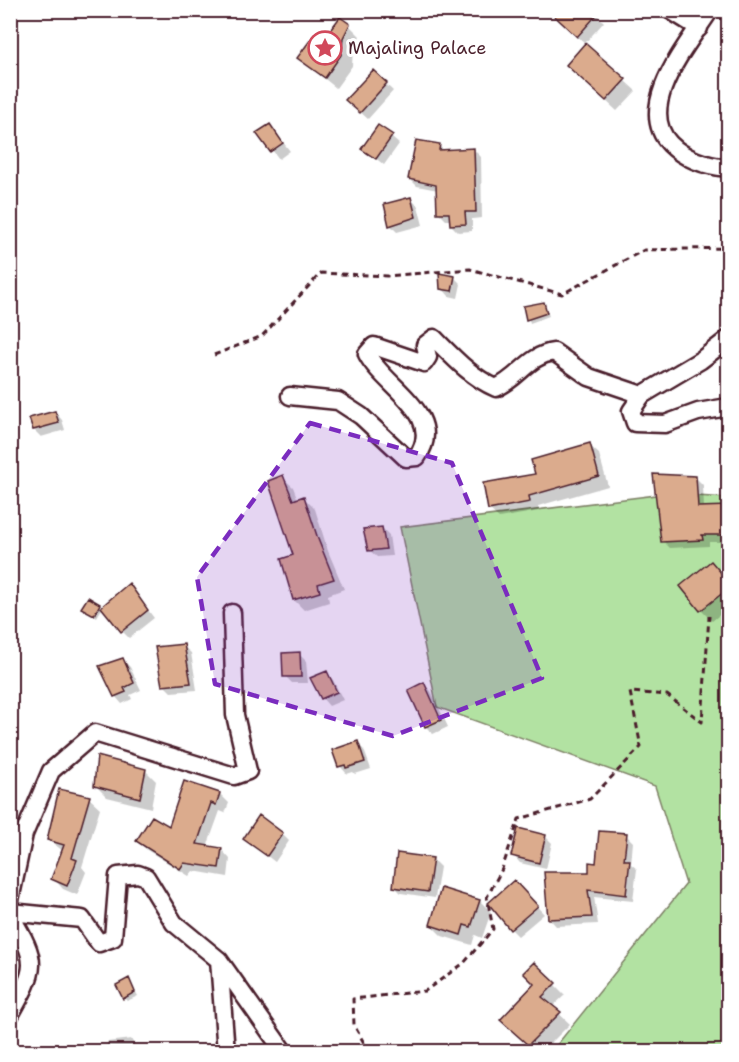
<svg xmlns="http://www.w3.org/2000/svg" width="739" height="1062" font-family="'Shantell Sans',sans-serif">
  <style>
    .green { fill: #b2e2a2; stroke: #7e8066; stroke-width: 1.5 }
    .shadow { fill: #0003 }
    .building { fill: #dbab8d; stroke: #4a1f2b; stroke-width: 1.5 }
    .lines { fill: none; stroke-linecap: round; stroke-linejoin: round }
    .minor-casing { stroke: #4a1f2b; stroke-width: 21 }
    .path { stroke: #4a1f2b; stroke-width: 3; stroke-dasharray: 6 4.5; stroke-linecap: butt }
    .minor { stroke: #fff; stroke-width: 16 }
    .marked { fill: #7b2cbf; fill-opacity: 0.2; stroke: #7b2cbf; stroke-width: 4.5; stroke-dasharray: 12 8; stroke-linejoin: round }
    .labels { text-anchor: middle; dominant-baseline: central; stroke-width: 6; stroke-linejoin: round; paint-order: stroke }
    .poi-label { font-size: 18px; fill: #4a1f2b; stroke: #fff; text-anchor: start }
  </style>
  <rect width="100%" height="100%" fill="#fff"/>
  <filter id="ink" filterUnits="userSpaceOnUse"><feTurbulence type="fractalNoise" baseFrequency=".0167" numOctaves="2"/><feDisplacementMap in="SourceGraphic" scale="12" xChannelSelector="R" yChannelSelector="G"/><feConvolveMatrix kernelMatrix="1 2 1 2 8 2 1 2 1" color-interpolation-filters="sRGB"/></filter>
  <g filter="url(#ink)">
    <path class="green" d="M664,494L728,498V1051H552L686,884L655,786L437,707L400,527Z"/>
    <path class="shadow" d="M592,10L604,22L585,43L559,20Z
      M682,10H708L703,21Z
      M349,25L360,36L353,49L352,66L336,88L299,58Z
      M585,45L636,91L617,111L579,76Z
      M373,72L393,91L368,119L347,100Z
      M270,126L290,151L279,159L259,133Z
      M379,127L399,144L384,165L363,148Z
      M439,146L445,151L473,149L481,157L482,218L472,219V231L458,232L451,225V220H446L439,213L438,190L417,186L410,179Z
      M411,199L418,206L423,225L397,232L390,225Z
      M454,277L461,284L458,298L449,296L442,288Z
      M544,304L549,316L530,323L525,307Z
      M55,412L62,420L65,430L41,437L34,430Z
      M589,445L599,454L608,486L538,506L539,511L499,518L489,509L536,475Z
      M282,477L293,487L298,500L304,498L315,509L328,551L344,589L328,595L329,602L304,610L294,600L295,556Z
      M695,477L703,485L704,508H728V542H709V546L670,548L663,541Z
      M382,528L389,535L392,556L377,557L369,550Z
      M711,563L728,582V608L712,621L701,610Z
      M129,585L154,618L129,638L122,631Z
      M88,599L103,607L97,617L86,611Z
      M183,646L191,653L197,690L171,692L164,685Z
      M299,654L306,661L308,683H292L285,676Z
      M123,660L130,667L141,690L130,695L132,699L122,704L115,696Z
      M326,672L333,680L343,700L329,706L322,698Z
      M424,684L431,691L448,727L433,734L426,727L410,691Z
      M357,743L364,750L371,769L355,774L353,772L347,774L340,766Z
      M145,770L156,781L151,808L107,797L96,786Z
      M185,783L220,794L229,803L225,813L220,811L207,847L221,849L230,859L228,877L193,871L189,876L147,850L138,841L170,829Z
      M89,798L100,808L82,867L86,872L77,895L63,889L53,878L63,851L49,840Z
      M282,834L289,841L275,862L245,839Z
      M626,835L633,842L631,864L637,869L633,901L594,897L598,924L556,926L549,918Z
      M545,836L552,843L546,869L520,863L513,855Z
      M432,859L440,867L435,898L401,893L394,886Z
      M521,890L544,914L518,936L511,929Z
      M480,901L491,912L482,938L475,935L472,945L442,936L431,925Z
      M534,964L565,995L552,1007L570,1024L542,1052H536L512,1030L536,984Z
      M129,980L138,996L127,1001L124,998Z
      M131,1039L139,1052H107V1042Z"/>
    <path class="building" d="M548,10H601L577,37Z
      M340,17L350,24L343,38L341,55L325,78L297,58L314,35L331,29Z
      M585,43L626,79L606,101L566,65Z
      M373,70L387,83L360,113L345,100Z
      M270,124L283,143L270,152L256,133Z
      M378,125L393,135L376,159L361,149Z
      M416,140L440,144L439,150L474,148L476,212H465L466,224L450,225L449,213H437L436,185L408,179Z
      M411,197L416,217L389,226L384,204Z
      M439,273L455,276L452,291L440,289Z
      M544,302L547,313L526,320L523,306Z
      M55,411L59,423L33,430L29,418Z
      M590,443L599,476L529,496L530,502L488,510L483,483L535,474L531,460Z
      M653,474L696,476L698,507L729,506V535H702L703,540L661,542Z
      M283,475L293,500L304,496L318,539L334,579L318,584L320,592L293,600L281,559L293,555L268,481Z
      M382,527L386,549L368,551L363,529Z
      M711,561L729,582V588L700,611L680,586Z
      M129,583L148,610L121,632L101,607Z
      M88,597L100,604L94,615L81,608Z
      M184,644L191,683L162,686L155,647Z
      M300,652L301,677H283L282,653Z
      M123,658L134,683L124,688L126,692L114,697L99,666Z
      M327,671L337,692L321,699L310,678Z
      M424,682L441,720L425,727L408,690Z
      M358,741L365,762L346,768L345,765L338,767L332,750Z
      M97,756L146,769L140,798L94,786Z
      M184,781L220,793L216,805L211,803L197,844L222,848L219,868L184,863L180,869L136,841L152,816L169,826Z
      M59,789L90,796L72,858L77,860L67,886L51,879L64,845L47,840Z
      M259,815L283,833L267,856L243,839Z
      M518,828L546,835L539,863L511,856Z
      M599,831L627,833L624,860H630L626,895L588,890L592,917L548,919L544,872H589V862L596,863Z
      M397,853L433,858L428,892L393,887Z
      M514,880L538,906L510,930L488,903Z
      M441,888L480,900L471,927L464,925L461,935L430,925Z
      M534,962L556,983L542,997L561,1012L528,1045L500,1020L534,984L523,973Z
      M129,978L135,992L123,999L116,985Z"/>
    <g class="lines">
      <defs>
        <path id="minor" d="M670,10L699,28
          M710,10C688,45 634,106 670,144C686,160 707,166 728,168
          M728,339L701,360L642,395L631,411L635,423L665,424L698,412L728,407
          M290,396L338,401L361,416L406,458L417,457C447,415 384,387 367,354L374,346L424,363L428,357L425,345L434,338C453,357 471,377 496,388C519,378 529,355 554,352L589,377L642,395
          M10,900L24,834L51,771L95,733L234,776L248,771L235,715L232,613
          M10,912L82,919L99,943L113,938L118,876L138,874L146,877L174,923L219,960
          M10,915C39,963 37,967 10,1015
          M226,1052L219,960L284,1052"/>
      </defs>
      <use href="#minor" class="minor-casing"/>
      <path class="path" d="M214,355L262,336L321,273L387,276L470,269L562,294L644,250L728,248
        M369,1052L354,1025L353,999L425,991L464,963L493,929L487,897L502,869L519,819L590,799L641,747L630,692L667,695L702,722L709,616"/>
      <use href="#minor" class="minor"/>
    </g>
  </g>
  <path class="marked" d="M310,423L452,463L542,678L393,736L215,684L197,577Z"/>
  <defs>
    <symbol id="sight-ring" viewBox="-11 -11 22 22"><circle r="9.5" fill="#fff" stroke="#d1495b" stroke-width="1.5"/><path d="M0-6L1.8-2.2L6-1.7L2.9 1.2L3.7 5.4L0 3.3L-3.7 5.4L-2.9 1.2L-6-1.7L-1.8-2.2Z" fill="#d1495b"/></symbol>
  </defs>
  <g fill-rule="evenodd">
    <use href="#sight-ring" x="306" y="29" width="38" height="38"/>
  </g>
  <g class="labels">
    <g class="poi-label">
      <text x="348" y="48">Majaling Palace</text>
    </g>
  </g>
  <rect width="739" height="1062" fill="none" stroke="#fff" stroke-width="36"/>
  <rect x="18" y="18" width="703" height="1026" fill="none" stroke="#4a1f2b" stroke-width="2" filter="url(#ink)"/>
</svg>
